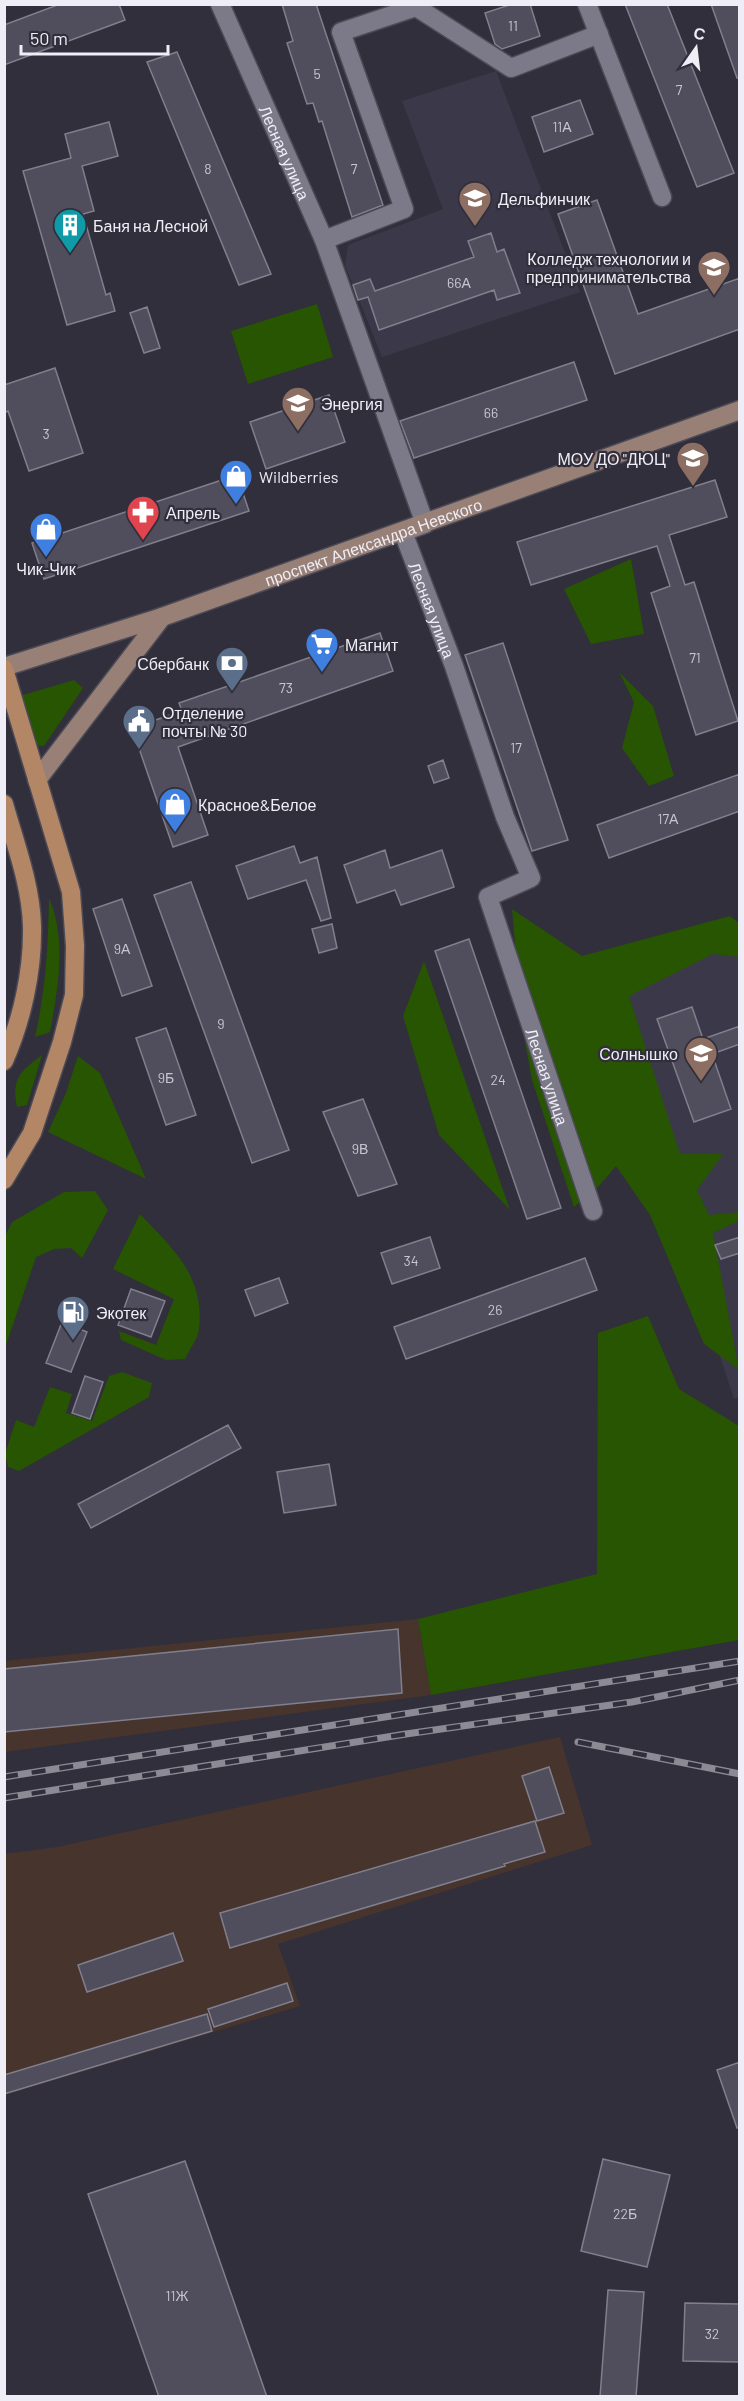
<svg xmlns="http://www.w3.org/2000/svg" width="744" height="2401" font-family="Barlow,sans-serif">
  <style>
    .industrial { fill: #47342d }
    .built { fill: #3b384a }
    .green { fill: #275502 }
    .building { fill: #504e5c; stroke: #817f8d; stroke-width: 1.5 }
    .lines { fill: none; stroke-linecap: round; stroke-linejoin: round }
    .street-casing { stroke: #4c4a55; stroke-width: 21 }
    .secondary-casing { stroke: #4c4a55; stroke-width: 21 }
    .primary-casing { stroke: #4c4a55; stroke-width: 21 }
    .street { stroke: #7c7a88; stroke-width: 18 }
    .secondary { stroke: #988077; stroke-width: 18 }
    .primary { stroke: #b38665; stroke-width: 18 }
    .rail-casing { stroke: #8c8a94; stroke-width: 7 }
    .rail { stroke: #312f3b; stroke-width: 4.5; stroke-dasharray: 14; stroke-linecap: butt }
    .labels { text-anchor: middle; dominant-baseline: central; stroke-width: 4.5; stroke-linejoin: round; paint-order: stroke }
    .number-label { font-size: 14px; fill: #c7c5d0 }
    .street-label { font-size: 16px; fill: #efedf6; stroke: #312f3b }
    .poi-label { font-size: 16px; fill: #efedf6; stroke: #312f3b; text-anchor: start }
  </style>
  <rect width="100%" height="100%" fill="#312f3b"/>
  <path class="industrial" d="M418,1619L431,1695L5,1752L4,1661Z
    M560,1737L592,1845L278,1944L300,2006L5,2095L4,1854L57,1847Z"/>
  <path class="built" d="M496,71L580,292L382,357L345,265L348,245L443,209L402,101Z
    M739,947V1397L734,1399L596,980Z"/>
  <path class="green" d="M317,304L333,357L248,384L231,331Z
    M631,559L644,634L591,644L564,589Z
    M619,672L653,706L674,776L649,786L622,748L634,702Z
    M74,680L83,688L44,746L31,745L19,708L23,695Z
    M49,898C67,939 58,989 50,1032L35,1037C46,987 48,948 49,898Z
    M512,909L582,956L730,916L739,923V957L713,954L629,996L680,1154H723L697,1190L709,1215L739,1212V1221L713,1233L739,1370L704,1344L650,1215L616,1166L599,1186L574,1207L532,1080L522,1026Z
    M424,961L510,1210L439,1135L403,1016Z
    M42,1055L27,1105L17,1107C11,1078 21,1071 42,1055Z
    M78,1056L100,1073L146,1179L48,1132L66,1093Z
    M95,1191L108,1210L82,1258L71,1248L54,1249L36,1257L5,1348V1236L12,1222L64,1192Z
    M140,1214C173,1249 205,1276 199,1329C198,1339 189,1350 185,1359L166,1360L121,1340L119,1331L156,1345L174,1299L113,1269Z
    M648,1316L679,1389L739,1426V1640L431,1695L418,1619L597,1574L598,1333Z
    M122,1372L152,1383L149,1397L19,1471L8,1467L5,1454L16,1420L34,1427L50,1387L72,1394L66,1413L92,1421L109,1376Z"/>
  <path class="building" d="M60,4H119L125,20L4,65V25Z
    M282,4H316L383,205L352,217L322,121L319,122L313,103L307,104L287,43L293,41Z
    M512,4H530L540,36L502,49L495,44L485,13Z
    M625,4H667L734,173L697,187Z
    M711,4H740V78H737Z
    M177,52L271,274L239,285L147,62Z
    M580,100L593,134L544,152L532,117Z
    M109,122L118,156L82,166L94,211L83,214L106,295L110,293L115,311L67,325L23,171L71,158L65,134Z
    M597,200L638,314L740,278V329L615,374L558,214Z
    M491,233L497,252L504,249L520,293L497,300L494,290L379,330L368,297L358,300L353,285L370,279L375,291L474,257L468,241Z
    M147,307L160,348L144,353L130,313Z
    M574,362L587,400L414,458L400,421Z
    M55,368L83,453L29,471L8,411L4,413V385Z
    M329,395L345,442L266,469L250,422Z
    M237,475L249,511L44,579L32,543Z
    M715,480L727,517L669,535L685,585L694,582L738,721L696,735L651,593L670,586L657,546L531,585L517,542Z
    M380,633L393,671L178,747L208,835L173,847L132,728L182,711L179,703Z
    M503,643L568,840L532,851L465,655Z
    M443,760L449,778L434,783L428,766Z
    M740,774V811L609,858L597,825Z
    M294,846L300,863L317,857L331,918L321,921L306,880L248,899L236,866Z
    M385,850L390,868L442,850L454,887L401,905L395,890L357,903L344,865Z
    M191,882L289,1150L252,1163L154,895Z
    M122,899L152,986L122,996L93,909Z
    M332,924L337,948L319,953L312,929Z
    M469,939L561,1208L527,1219L435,951Z
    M692,1007L703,1039L740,1026V1044L712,1054L731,1109L694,1122L657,1019Z
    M166,1028L196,1115L166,1125L136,1038Z
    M363,1099L397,1184L358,1196L323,1112Z
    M430,1237L440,1268L392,1284L381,1253Z
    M740,1237V1253L721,1259L715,1245Z
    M585,1258L597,1290L406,1359L394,1327Z
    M279,1278L288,1303L255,1316L245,1290Z
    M131,1289L165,1301L151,1337L118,1325Z
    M62,1322L87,1332L71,1372L46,1363Z
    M85,1376L103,1382L90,1419L72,1413Z
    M228,1425L241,1448L91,1528L78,1504Z
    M329,1464L336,1505L284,1513L277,1472Z
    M398,1629L402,1693L4,1732V1669Z
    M549,1767L564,1813L537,1821L522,1776Z
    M535,1821L545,1852L504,1864L505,1866L230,1948L220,1913Z
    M173,1933L183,1961L87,1992L78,1965Z
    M287,1983L293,2001L214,2027L208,2009Z
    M207,2014L212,2031L4,2094V2075Z
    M740,2062V2128H737L717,2070Z
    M603,2159L670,2175L647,2267L581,2251Z
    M185,2161L267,2397H159L88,2194Z
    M608,2290L644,2292L636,2397H600Z
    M685,2303L740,2304V2362L683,2361Z"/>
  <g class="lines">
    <defs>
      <g id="street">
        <path id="s1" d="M220,4L324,240L425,524L403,532L454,666L505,817L531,878L488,897L593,1211"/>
        <path d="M587,4L662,197"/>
        <path d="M416,7L511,68L599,34"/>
        <path d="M324,240L404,209L341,32L416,7L415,4"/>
      </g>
      <g id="secondary">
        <path id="s2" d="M4,667L162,617L740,410"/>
        <path d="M37,780L162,617"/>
      </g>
      <path id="primary" d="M4,669L71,892L75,946L74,995L62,1042L32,1133L4,1180
        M4,804C15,843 31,885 32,926C33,971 22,1020 4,1061"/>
    </defs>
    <use href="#street" class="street-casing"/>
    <use href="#secondary" class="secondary-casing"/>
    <use href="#primary" class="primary-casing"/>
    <use href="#street" class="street"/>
    <use href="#secondary" class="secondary"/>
    <use href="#primary" class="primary"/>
    <defs>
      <path id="rail" d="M578,1742L740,1774
        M4,1777L740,1661
        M4,1798L406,1734L632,1702L740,1680"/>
    </defs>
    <use href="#rail" class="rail-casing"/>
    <use href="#rail" class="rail"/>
  </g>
  <defs>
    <symbol id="school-pin" viewBox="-11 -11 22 30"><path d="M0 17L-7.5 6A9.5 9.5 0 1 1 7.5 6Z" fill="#8d6e63" stroke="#312f3b"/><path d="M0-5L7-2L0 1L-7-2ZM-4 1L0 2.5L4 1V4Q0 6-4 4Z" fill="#fff"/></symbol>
    <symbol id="building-pin" viewBox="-11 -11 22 30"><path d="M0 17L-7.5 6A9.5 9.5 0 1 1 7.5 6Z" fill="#0f9aa8" stroke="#312f3b"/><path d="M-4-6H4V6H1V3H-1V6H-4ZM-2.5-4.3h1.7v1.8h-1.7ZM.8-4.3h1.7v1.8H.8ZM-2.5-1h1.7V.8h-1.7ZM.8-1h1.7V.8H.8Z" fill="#fff"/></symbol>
    <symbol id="university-pin" viewBox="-11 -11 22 30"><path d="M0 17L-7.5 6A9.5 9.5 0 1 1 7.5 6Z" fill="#8d6e63" stroke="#312f3b"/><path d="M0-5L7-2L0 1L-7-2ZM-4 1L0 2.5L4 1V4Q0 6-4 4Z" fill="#fff"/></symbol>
    <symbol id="shop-pin" viewBox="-11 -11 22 30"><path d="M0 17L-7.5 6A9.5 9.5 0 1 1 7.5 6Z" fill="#3f7fe0" stroke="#312f3b"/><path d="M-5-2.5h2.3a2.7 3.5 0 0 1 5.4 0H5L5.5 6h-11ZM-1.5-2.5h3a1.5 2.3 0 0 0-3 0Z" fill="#fff"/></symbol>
    <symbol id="pharmacy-pin" viewBox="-11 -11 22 30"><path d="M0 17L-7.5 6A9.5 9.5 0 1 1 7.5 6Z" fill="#e0444e" stroke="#312f3b"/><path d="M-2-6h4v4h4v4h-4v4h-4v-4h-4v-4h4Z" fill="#fff"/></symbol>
    <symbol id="supermarket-pin" viewBox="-11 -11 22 30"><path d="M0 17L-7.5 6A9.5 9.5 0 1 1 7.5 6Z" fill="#3f7fe0" stroke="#312f3b"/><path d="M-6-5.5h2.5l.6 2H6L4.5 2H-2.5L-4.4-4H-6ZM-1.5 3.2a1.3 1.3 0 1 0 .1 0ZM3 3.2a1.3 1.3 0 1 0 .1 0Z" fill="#fff"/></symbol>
    <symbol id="bank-pin" viewBox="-11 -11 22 30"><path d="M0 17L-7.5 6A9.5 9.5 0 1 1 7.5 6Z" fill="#5c6f8a" stroke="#312f3b"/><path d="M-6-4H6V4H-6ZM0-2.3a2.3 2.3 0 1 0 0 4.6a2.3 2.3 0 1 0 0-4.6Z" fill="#fff"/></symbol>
    <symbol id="civic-pin" viewBox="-11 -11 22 30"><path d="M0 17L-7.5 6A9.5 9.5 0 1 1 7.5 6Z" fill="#5c6f8a" stroke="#312f3b"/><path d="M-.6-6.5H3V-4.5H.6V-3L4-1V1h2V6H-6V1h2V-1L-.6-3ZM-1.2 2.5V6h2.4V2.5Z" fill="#fff"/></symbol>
    <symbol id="fuel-pin" viewBox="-11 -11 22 30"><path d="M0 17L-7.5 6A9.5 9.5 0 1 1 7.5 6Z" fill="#5c6f8a" stroke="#312f3b"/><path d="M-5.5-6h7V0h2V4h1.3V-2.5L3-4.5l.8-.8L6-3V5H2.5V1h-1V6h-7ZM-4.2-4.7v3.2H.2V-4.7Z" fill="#fff"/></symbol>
  </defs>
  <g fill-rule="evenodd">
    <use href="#school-pin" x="456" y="179" width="38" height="52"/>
    <use href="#building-pin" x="51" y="206" width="38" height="52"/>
    <use href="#university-pin" x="695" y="248" width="38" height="52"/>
    <use href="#university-pin" x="279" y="384" width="38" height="52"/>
    <use href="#school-pin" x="674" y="439" width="38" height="52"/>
    <use href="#shop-pin" x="217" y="457" width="38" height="52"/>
    <use href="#pharmacy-pin" x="124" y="493" width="38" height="52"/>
    <use href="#shop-pin" x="27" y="510" width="38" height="52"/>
    <use href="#supermarket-pin" x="303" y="625" width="38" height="52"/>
    <use href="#bank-pin" x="213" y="644" width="38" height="52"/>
    <use href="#civic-pin" x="120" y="702" width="38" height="52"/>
    <use href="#shop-pin" x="156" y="785" width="38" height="52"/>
    <use href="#school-pin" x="682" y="1034" width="38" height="52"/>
    <use href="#fuel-pin" x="54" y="1293" width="38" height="52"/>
  </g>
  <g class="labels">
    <g class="number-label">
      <text x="513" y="25">11</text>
      <text x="317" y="73">5</text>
      <text x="679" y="89">7</text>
      <text x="562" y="126">11А</text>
      <text x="208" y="168">8</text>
      <text x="354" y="168">7</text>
      <text x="459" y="282">66А</text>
      <text x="491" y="412">66</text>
      <text x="46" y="433">3</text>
      <text x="695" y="657">71</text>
      <text x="286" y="687">73</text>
      <text x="516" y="747">17</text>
      <text x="668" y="818">17А</text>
      <text x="122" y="948">9А</text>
      <text x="221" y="1023">9</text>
      <text x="166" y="1077">9Б</text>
      <text x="498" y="1079">24</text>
      <text x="360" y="1148">9В</text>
      <text x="411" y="1260">34</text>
      <text x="495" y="1309">26</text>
      <text x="625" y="2213">22Б</text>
      <text x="177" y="2295">11Ж</text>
      <text x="712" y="2333">32</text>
    </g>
    <g class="street-label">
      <text stroke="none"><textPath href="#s1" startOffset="162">Лесная улица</textPath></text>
      <text stroke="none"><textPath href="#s2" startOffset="390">проспект Александра Невского</textPath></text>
      <text stroke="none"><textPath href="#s1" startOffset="666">Лесная улица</textPath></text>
      <text stroke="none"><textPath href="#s1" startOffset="1188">Лесная улица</textPath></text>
    </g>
    <g class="poi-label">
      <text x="498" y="198">Дельфинчик</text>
      <text x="93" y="225">Баня на Лесной</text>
      <text x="691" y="258" text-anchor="end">Колледж технологии и<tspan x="691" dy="18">предпринимательства</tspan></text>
      <text x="321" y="403">Энергия</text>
      <text x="670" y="458" text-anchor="end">МОУ ДО "ДЮЦ"</text>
      <text x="259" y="476">Wildberries</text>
      <text x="166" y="512">Апрель</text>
      <text x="46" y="568" text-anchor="middle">Чик-Чик</text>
      <text x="345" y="644">Магнит</text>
      <text x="209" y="663" text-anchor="end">Сбербанк</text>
      <text x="162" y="712">Отделение<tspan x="162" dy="18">почты № 30</tspan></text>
      <text x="198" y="804">Красное&amp;Белое</text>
      <text x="678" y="1053" text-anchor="end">Солнышко</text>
      <text x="96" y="1312">Экотек</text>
    </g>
  </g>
  <rect width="744" height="2401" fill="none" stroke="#efedf6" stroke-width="12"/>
  <g transform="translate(696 48) rotate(14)" stroke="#312f3b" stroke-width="4.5" paint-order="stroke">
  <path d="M0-4.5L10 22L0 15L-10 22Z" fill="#efedf6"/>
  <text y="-9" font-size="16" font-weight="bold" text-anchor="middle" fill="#efedf6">С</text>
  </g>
  <path d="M21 45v9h147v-9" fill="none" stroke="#efedf6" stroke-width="3"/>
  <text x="30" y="45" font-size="18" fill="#efedf6" stroke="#312f3b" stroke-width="4.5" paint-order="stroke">50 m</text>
</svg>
